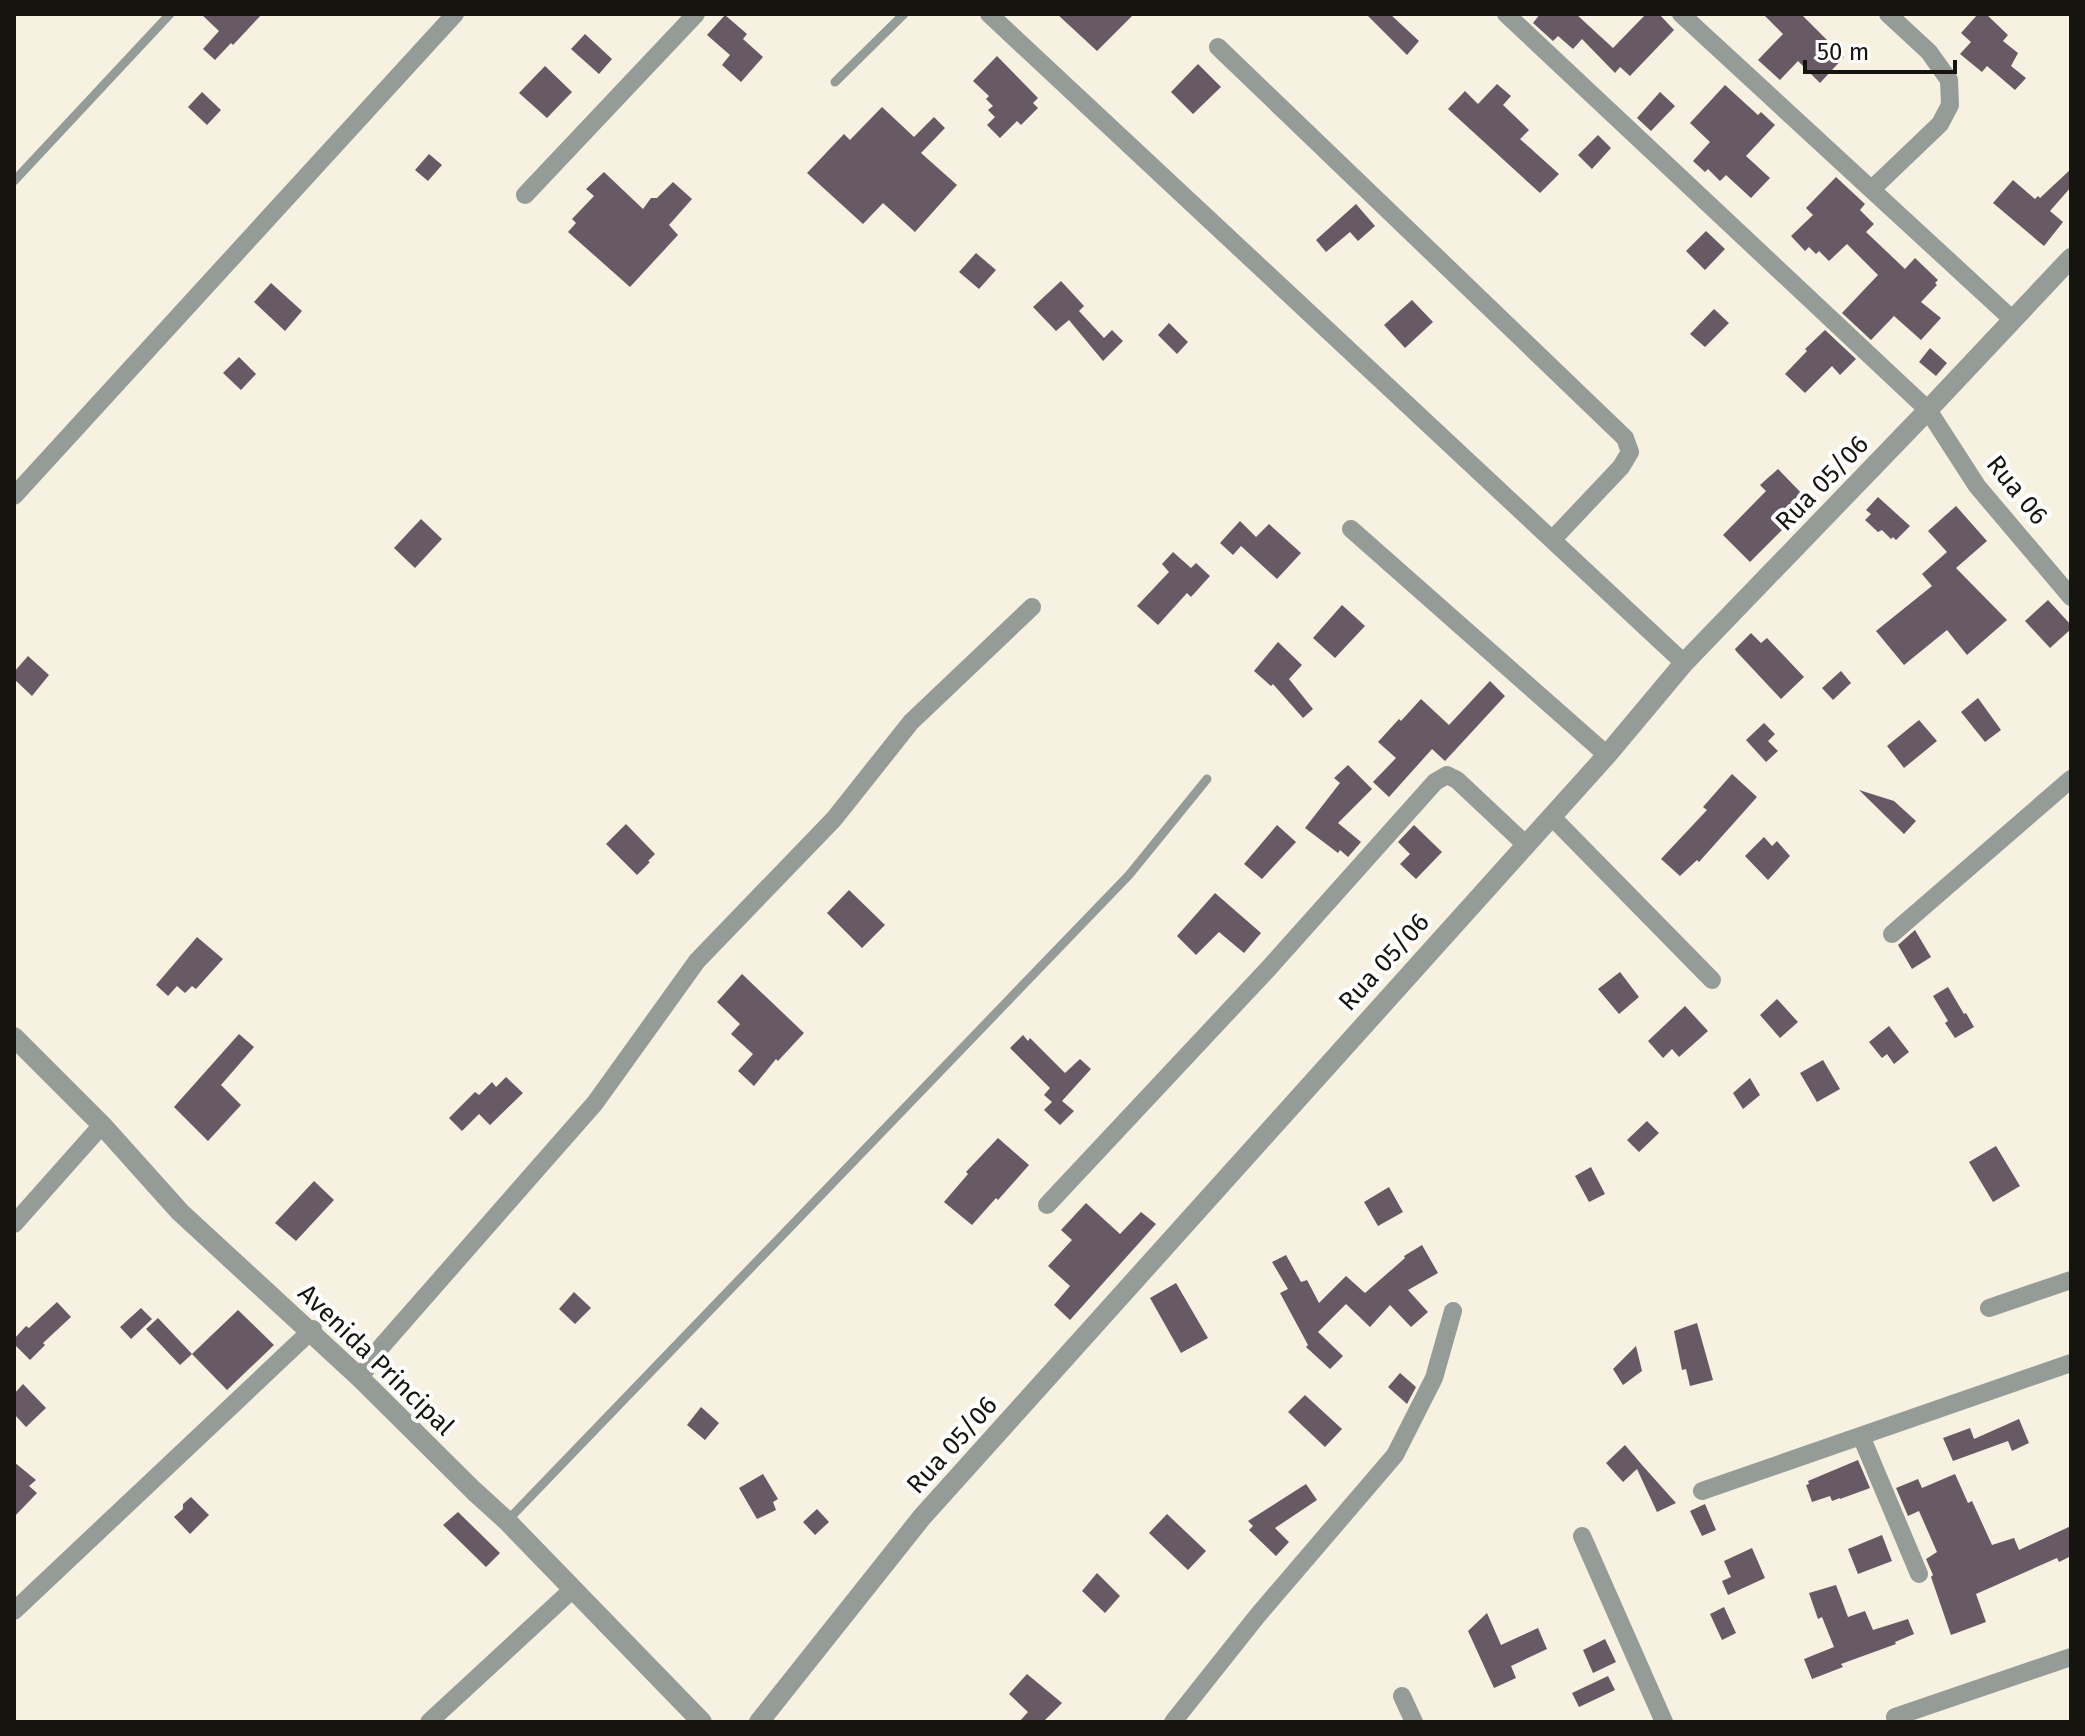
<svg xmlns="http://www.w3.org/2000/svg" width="2085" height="1736" font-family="'Fira Sans',sans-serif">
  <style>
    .building { fill: #675a64 }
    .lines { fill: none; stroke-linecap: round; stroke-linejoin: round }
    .service { stroke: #959b96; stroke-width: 9 }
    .minor { stroke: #959b96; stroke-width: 18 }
    .tertiary { stroke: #959b96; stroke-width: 20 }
    .labels { text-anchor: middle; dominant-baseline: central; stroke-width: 8; stroke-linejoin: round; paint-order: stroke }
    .street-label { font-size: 26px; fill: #16140f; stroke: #fff }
  </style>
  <rect width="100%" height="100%" fill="#f6f1e0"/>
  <path class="building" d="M201,14H262L233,45L231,43L215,60L203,49L219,31Z
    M1057,14H1134L1097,51Z
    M1366,14H1390L1419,41L1407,55Z
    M1540,14H1576L1613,48L1646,14H1659L1674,30L1630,76L1620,67L1615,73L1582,39L1573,49L1558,36L1553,41L1533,23Z
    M1763,14H1801L1844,57L1820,83L1798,61L1780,80L1758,60L1783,34Z
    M1978,14H1986L2008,35L2003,41L2018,53L2011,66L2026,78L2015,90L1987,66L1982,72L1960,54L1971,42L1961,33Z
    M725,15L747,34L743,39L763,57L741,82L722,65L730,55L707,35Z
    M585,34L612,59L599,74L571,49Z
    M997,56L1038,98L1033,103L1038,108L1021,125L1017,121L1000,138L987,125L995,117L988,110L993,106L986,99L989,96L973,81Z
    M1198,64L1221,87L1193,114L1171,92Z
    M545,66L572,92L547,118L519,93Z
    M1497,84L1511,96L1503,105L1529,130L1520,139L1559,174L1540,193L1448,109L1465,91L1478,104Z
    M1725,85L1758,115L1761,112L1775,125L1746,156L1770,178L1751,198L1726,175L1720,181L1708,169L1705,172L1693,161L1710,142L1690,123Z
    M202,92L221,110L207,125L188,107Z
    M1660,92L1675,106L1651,131L1637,118Z
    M882,107L914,137L934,117L945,128L921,153L957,185L915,232L883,203L863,224L807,173L844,134L850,140Z
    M1598,135L1611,148L1592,169L1578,155Z
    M429,154L442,165L428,181L415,170Z
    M2071,169V187L2050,211L2063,222L2044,246L1993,203L2013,180L2035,199L2038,196L2040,198Z
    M604,172L643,209L651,198H657L673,182L692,199L669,225L678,235L630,287L568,232L576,223L572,219L594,196L586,189Z
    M1836,177L1865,204L1860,210L1874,224L1866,232L1905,269L1915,258L1938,280L1935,283L1937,285L1921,302L1941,318L1921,340L1894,316L1871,340L1842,313L1878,275L1847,244L1829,261L1819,251L1816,254L1809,247L1805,251L1791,236L1813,215L1806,208Z
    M1356,204L1375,226L1358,241L1350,232L1326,252L1316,240Z
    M1706,231L1725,249L1705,270L1686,251Z
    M976,253L996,270L979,289L959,272Z
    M1061,281L1084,306L1079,311L1104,338L1112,330L1123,341L1103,361L1069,320L1056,331L1033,307Z
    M271,283L302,311L285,331L254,302Z
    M1412,300L1433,322L1405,348L1384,325Z
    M1714,309L1729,323L1705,347L1690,334Z
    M1169,323L1188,342L1177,354L1158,335Z
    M1825,330L1856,359L1840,375L1832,366L1805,393L1785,374L1807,351L1805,349Z
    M1930,348L1947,363L1936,376L1919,362Z
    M239,357L256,374L241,390L223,373Z
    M1778,469L1806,498L1778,526L1782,530L1750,562L1723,535L1766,491L1760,485Z
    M1878,497L1910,526L1896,540L1893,537L1891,539L1882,530L1878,532L1865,520L1871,514L1866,510Z
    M1956,506L1987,541L1956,568L2007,620L1967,655L1947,630L1904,665L1876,631L1932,586L1922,574L1947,552L1928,531Z
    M421,519L442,539L415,568L394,548Z
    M1240,521L1256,537L1269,524L1301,553L1277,579L1241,546L1233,555L1220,543Z
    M1173,552L1191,568L1196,563L1210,576L1191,597L1187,593L1158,625L1137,606L1169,572L1162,564Z
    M2048,600L2071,625V629L2050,648L2025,621Z
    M1342,605L1365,626L1335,658L1313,638Z
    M1751,633L1761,643L1767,638L1804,677L1781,699L1736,651L1735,649Z
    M1278,642L1302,665L1289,679L1313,709L1303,718L1273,684L1271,686L1254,671Z
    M28,656L49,675L32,696L14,679V672Z
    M1841,671L1851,683L1833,700L1822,688Z
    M1490,681L1505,696L1445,761L1432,749L1389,797L1373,782L1396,758L1378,742L1399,719L1401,721L1421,699L1449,725Z
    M1978,698L2001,730L1985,742L1961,712Z
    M1919,720L1937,741L1904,768L1887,746Z
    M1764,723L1775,734L1768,741L1778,751L1766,762L1746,740Z
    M1348,765L1372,789L1338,823L1361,842L1348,857L1340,850L1338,853L1305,828L1340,783L1334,778Z
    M1732,774L1757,797L1699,862L1697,860L1680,876L1661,859L1707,810L1703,807Z
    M1859,790L1894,801L1916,821L1904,834Z
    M626,824L655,854L648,861L650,862L637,875L606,844Z
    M1277,825L1296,842L1262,879L1244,864Z
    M1414,825L1442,852L1416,879L1400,864L1410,854L1398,842Z
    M1764,837L1772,846L1777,841L1790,856L1768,880L1745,856Z
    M849,890L885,925L862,948L827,913Z
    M1215,893L1261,933L1244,953L1219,932L1196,955L1177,936Z
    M1915,930L1931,957L1912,969L1898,945Z
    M197,937L223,959L196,989L192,986L185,993L177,986L168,996L156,985Z
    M1620,972L1639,997L1619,1014L1598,989Z
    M742,974L804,1033L778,1061L776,1059L754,1086L738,1071L753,1054L731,1034L740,1024L717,1002Z
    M1948,987L1964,1014L1966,1013L1974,1027L1955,1038L1945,1023L1948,1021L1933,996Z
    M1777,999L1798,1022L1780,1038L1760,1015Z
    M1685,1006L1708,1031L1679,1057L1672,1049L1663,1058L1648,1041Z
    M1889,1026L1909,1052L1894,1064L1887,1054L1882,1058L1869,1042Z
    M239,1034L254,1047L221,1085L241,1105L208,1141L174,1107Z
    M1023,1035L1028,1041L1030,1038L1065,1073L1080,1059L1091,1069L1062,1101L1074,1111L1060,1125L1044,1110L1052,1102L1044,1095L1050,1088L1010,1048Z
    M1823,1060L1840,1089L1817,1102L1800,1073Z
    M506,1077L523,1093L490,1125L479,1114L462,1131L449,1118L475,1092L479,1095L492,1082L496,1087Z
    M1750,1078L1760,1095L1743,1109L1733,1093Z
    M1647,1121L1659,1133L1639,1152L1627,1140Z
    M998,1138L1029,1165L998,1200L996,1198L972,1225L944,1202L968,1174L966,1172Z
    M1996,1146L2020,1186L1993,1202L1969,1162Z
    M1591,1167L1605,1194L1589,1202L1575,1176Z
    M314,1181L334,1200L296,1241L275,1223Z
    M1389,1187L1403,1212L1378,1226L1364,1202Z
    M1086,1203L1120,1234L1141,1212L1156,1224L1070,1320L1054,1305L1070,1286L1048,1266L1072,1240L1061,1230Z
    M1422,1245L1438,1273L1408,1290L1428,1312L1411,1327L1390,1305L1370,1327L1346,1304L1318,1332L1343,1356L1330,1369L1306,1347L1308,1345L1280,1293L1288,1289L1272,1262L1286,1255L1301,1282L1307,1280L1319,1303L1346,1276L1365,1293L1405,1258L1404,1256Z
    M1176,1283L1208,1338L1181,1353L1150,1298Z
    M574,1292L591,1308L575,1324L559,1309Z
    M57,1302L71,1317L43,1343L45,1345L30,1360L14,1344V1339L26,1326L29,1328Z
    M141,1308L152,1319L131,1339L120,1327Z
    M238,1310L274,1345L227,1390L192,1354Z
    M158,1318L192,1354L180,1365L146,1329Z
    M1697,1323L1713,1380L1690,1386L1686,1369L1682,1370L1674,1331Z
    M1636,1346L1642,1371L1623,1385L1613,1369Z
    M1400,1373L1416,1387L1407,1404L1388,1387Z
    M23,1384L46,1408L26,1427L14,1414V1394Z
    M1305,1395L1342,1429L1325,1447L1288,1412Z
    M701,1407L719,1423L705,1440L687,1425Z
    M2019,1419L2029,1443L2012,1451L2008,1441L1953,1461L1943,1438L1970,1428L1974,1439Z
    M1625,1445L1642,1465L1676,1503L1657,1512L1637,1469L1623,1482L1606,1463Z
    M1858,1460L1870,1488L1840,1499V1498L1832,1501L1830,1496L1812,1502L1806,1485L1809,1484L1808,1481Z
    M14,1462L36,1480L29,1486L37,1493L14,1517Z
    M763,1474L778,1499L773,1502L776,1510L757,1519L739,1488Z
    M1955,1474L1968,1503L1972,1501L1992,1545L2014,1538L2019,1550L2071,1526V1556L2059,1562L2057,1558L1976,1594L1986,1622L1951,1635L1931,1577L1933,1575L1926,1559L1937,1552L1919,1511L1908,1516L1896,1488L1918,1479L1922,1488Z
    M1306,1484L1317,1500L1275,1528L1289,1542L1276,1556L1249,1530L1253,1526L1248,1521Z
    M191,1497L209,1515L190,1534L174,1517L183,1509V1504Z
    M1705,1504L1716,1530L1702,1536L1690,1511Z
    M817,1509L829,1522L815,1535L803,1522Z
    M458,1512L500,1553L486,1567L443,1525Z
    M1167,1514L1206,1551L1188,1570L1149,1533Z
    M1882,1535L1892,1561L1858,1574L1848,1549Z
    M1752,1548L1765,1578L1728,1595L1722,1581L1731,1577L1724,1561Z
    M1097,1573L1120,1596L1105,1613L1082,1591Z
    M1836,1585L1848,1617L1865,1611L1873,1630L1908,1619L1914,1634L1895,1642L1896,1644L1841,1664L1843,1667L1812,1679L1804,1659L1834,1647L1822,1617L1818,1619L1809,1593Z
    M1724,1607L1736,1633L1722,1640L1710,1614Z
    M1487,1613L1501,1645L1538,1628L1547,1649L1511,1666L1516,1678L1494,1688L1468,1631Z
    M1605,1639L1616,1662L1593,1673L1583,1650Z
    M1027,1674L1062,1703L1043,1722H1019L1028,1712L1009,1694Z
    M1608,1676L1615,1690L1579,1707L1572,1693Z"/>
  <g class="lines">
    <path class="service" d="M835,82L904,14
      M14,181L170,14
      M507,1521L1129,875L1207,779"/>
    <path class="minor" d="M989,14L1684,663
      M1506,14L1928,410L1977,486L2071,597
      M1681,14L2013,320
      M1218,47L1625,438L1630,452L1621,467L1552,540
      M1872,189L1940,124L1950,105L1949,80L1929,52L1888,14
      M525,195L696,14
      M14,496L455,14
      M1351,529L1607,755
      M1551,816L1712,980
      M1892,934L2071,779
      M1047,1205L1268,969L1435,782L1447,775L1457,780L1525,844
      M14,1224L102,1125
      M1989,1308L2071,1280
      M360,1378L381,1347L595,1103L697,961L834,819L911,722L1032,607
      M1861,1436L1919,1574
      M1702,1491L2071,1363
      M1582,1536L1664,1722
      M14,1611L313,1329
      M1402,1696L1414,1722
      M1895,1717L2071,1657
      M429,1722L573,1589
      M1173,1722L1258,1615L1395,1455L1434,1378L1453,1311"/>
    <path class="tertiary" d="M14,1037L102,1125L180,1212L360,1378L474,1491L507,1521L702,1722
      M759,1722L922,1517L1607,755L1684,663L1928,410L2071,258"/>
  </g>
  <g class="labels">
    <g class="street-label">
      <text transform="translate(1822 483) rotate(-46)">Rua 05/06</text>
      <text transform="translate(2017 490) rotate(51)">Rua 06</text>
      <text transform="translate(1384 962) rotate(-48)">Rua 05/06</text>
      <text transform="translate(376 1360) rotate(44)">Avenida Principal</text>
      <text transform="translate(952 1445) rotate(-48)">Rua 05/06</text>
    </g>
  </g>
  <rect width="2085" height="1736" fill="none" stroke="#16140f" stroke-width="32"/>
  <path d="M1805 60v12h150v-12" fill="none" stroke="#16140f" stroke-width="4"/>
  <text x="1817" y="60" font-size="24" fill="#16140f" stroke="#ffffff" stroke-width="6" paint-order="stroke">50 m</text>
</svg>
